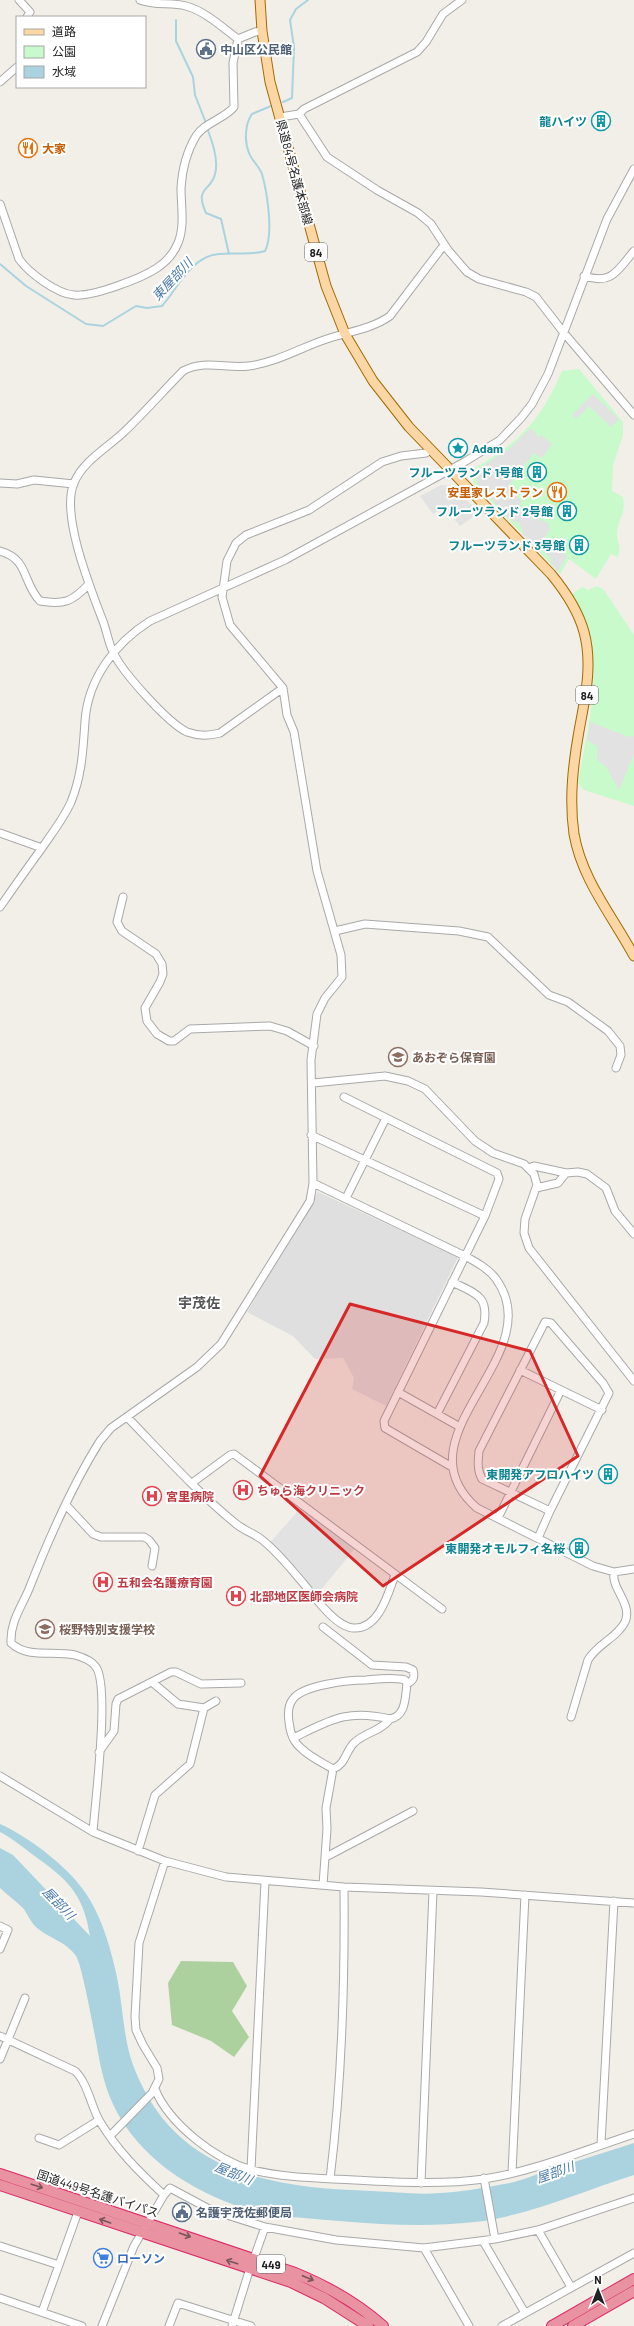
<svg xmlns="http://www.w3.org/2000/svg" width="634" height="2326" font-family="Barlow,'Noto Sans JP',sans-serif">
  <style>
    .residential { fill: #e0dfdf }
    .forest { fill: #add19e }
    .park { fill: #c8facc }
    .parking { fill: #e2e2e2 }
    .water { fill: #aad3df }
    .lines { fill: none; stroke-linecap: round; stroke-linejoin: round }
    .stream { stroke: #aad3df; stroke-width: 2 }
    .minor-casing { stroke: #a9a9a9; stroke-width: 9 }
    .major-casing { stroke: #a06b00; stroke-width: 11 }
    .highway-casing { stroke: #dc2a67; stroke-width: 12 }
    .minor { stroke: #fff; stroke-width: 7 }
    .major { stroke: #fcd6a4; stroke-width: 9 }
    .highway { stroke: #e892a2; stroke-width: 10 }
    .oneway { stroke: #7b545c }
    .marked { fill: #d62828; fill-opacity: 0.2; stroke: #d62828; stroke-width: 3; stroke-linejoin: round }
    .labels { text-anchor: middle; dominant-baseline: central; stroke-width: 4; stroke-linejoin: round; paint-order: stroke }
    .shield { fill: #fff; stroke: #646464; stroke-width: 1 }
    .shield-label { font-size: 11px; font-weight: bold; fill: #222 }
    .service-label { font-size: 12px; font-weight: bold; fill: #4e5e75; stroke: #fff; text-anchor: start }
    .culture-label { font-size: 12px; font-weight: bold; fill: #0d838f; stroke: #fff; text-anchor: end }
    .food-label { font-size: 12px; font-weight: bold; fill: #c56008; stroke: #fff; text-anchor: start }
    .street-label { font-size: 12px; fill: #222; stroke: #fff }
    .education-label { font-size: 12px; font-weight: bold; fill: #785e54; stroke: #fff; text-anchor: start }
    .health-label { font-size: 12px; font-weight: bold; fill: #be3a42; stroke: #fff; text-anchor: start }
    .shop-label { font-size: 12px; font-weight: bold; fill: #366cbe; stroke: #fff; text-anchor: start }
    .water-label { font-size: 13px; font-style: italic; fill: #4a7aab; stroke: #fff }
    .quarter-label { font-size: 14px; font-weight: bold; fill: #555; stroke: #fff }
  </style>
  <rect width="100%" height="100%" fill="#f2efe9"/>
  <path class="residential" d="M318,1192L458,1257L386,1406L352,1389L354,1378L343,1358L315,1359L293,1336L247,1312Z"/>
  <path class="forest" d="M181,1961L233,1962L247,1986L232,2011L249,2037L234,2057L211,2041L172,2025L168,1983Z"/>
  <path class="park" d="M579,369L623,422V435L613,465L612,491L623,497C626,517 619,515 617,532C616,542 622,544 618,557L611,554L596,579L569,559L560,574L473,482L475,468C521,441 540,421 562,371Z
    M597,586L604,590L634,635V806L584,790L578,783C589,718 609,655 572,594L582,587L588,590Z"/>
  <path class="parking" d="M593,394L619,419L611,427L589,406L576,419L572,415Z
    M531,428L539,437L541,435L552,444L542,458L534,453L507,488L522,501L519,505L538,519L548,523L550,530L543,539L567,556L558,571L550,562L551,558L538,546L536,547L522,534L523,531L519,523L509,519L476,481L477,470L509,449Z
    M441,485L454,486L479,513L460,526L444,507L433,514L420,496Z
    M590,722L629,737L634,736V754L619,790L606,767L597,760V746L587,740Z
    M303,1505L357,1546L315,1597L268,1545Z"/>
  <path class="water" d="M0,1824C31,1838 74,1871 90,1900C104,1924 111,1950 117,1977C123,2006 123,2037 133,2065C173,2173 270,2188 372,2191C394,2192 418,2195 440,2193C461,2192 483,2188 504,2184C519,2182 534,2175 549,2170C577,2161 606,2152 634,2143V2175C583,2191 528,2216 475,2222C405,2230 336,2220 266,2215C208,2200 148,2168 118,2114C105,2091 100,2066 96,2041C93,2027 82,1965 76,1956C66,1941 47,1938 35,1926C30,1921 27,1913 23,1908C16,1901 7,1895 0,1888V1848L13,1855L90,1936C84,1898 71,1882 40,1860C26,1850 15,1840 0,1832Z"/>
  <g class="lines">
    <path class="stream" d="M176,20V41L193,77L195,95L206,123
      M283,102L292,98L294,47L290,20L296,9L308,0
      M207,128C212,141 219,160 215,174C211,192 194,186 206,213L221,219L229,254
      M0,264L26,286L86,324L103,326L136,306L147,308L162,306C178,288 191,256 219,254C235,252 249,256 265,251C274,234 267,192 262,174C259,166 252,161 249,153C244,141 245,124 252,114L271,106"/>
    <defs>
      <path id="minor" d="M19,0L30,12L27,17
        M140,0C155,6 171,2 186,6C205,11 223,28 238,39
        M238,39L255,32L262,31
        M0,82L17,67
        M299,114L327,157L377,190L418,213L431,224L448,250L467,272L479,279L526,292L536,297L564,333L634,415
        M280,117L299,114L304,109L417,52L426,42L443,14L462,0
        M0,204L19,259C29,273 57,294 74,295C93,297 142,278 157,268C166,262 174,253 178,243C185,226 181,206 181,188C182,171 187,151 196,136C204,123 224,119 234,107L233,63L238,39
        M584,276C612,285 617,271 634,251
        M0,483L17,484L34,480L74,484
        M0,551C29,559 22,582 40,601C64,605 72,602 89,584
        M283,688L220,733C209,736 198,736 187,732C168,723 122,672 113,652C109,644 107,633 104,624C92,592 60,515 74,483C83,461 107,448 124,432C145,412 163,391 183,371C205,359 226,369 249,366C279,362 305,345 333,337C353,331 373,328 390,316L444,245
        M0,833L42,848
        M123,897L117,922L122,931L156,954L162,964L163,974L160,982L145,1008L147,1021L157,1034L169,1041H174L190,1029L270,1026L287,1031L314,1046
        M0,907C14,887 28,867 42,848C52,833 64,818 71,802C82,775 83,750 85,721C88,679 115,643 150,621L285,560L466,461L500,440L521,418L532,404L548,374L607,219L634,169
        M335,931L365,924L459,931L488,937L549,995L568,1002L608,1031L620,1046L621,1055L616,1068
        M313,1083L385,1076L408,1081L425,1089L475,1141L493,1153L524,1164L534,1174L537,1185L525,1219L524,1233L529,1248L634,1381
        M344,1097L497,1173L499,1179L485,1216L384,1421L385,1428L452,1467
        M311,1135L485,1216
        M528,1168L534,1166L566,1173L578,1172L587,1174L606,1188L615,1211L634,1234
        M313,1183L465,1256C476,1262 489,1269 496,1279C552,1356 394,1436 477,1508L593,1566L614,1572L634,1569
        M536,1188L558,1183L566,1173
        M346,1198L386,1118
        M545,1322L551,1323L603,1383L609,1393L550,1511L482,1479C477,1470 478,1461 479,1451Z
        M520,1370L602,1410
        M398,1392L460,1427
        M437,1414L484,1323C489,1295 474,1293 452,1282
        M127,1417C162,1453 196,1491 235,1523C243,1530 253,1533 261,1539C277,1551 290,1568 303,1583C314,1596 336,1628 354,1628C379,1629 388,1594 395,1575
        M192,1483L230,1455L234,1454L442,1609
        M66,1505L93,1534L101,1537H144L149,1540L155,1548L152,1566
        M498,1518L561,1390
        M538,1538L550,1511
        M323,1627L372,1665L406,1667L413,1670C415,1677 414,1680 407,1684
        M152,1682L178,1704L204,1708
        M571,1717L588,1660C597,1644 617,1638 625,1622C633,1604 611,1589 614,1572
        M293,1738C331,1720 346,1709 390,1719
        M99,1752L114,1731L116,1704L118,1699L171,1672H176L201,1684L241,1683
        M0,1776L93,1832L165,1861L226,1877L344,1887L481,1892L634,1903
        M93,1832C95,1803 110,1687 96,1667C92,1661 82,1657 75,1655C53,1650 28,1659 11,1643C10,1622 21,1608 29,1589C49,1538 71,1487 100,1441L111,1428L197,1367L221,1344L310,1201L313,1183L311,1060L317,1014L325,998L342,977L341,955L317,871L298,756L294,732L287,715L283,688L230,625L222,597L227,561L236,543L246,535L309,510L382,462L401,456L426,453
        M138,1851L155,1795L190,1764L204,1708L216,1701
        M326,1857L413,1811
        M323,1885L327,1829L326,1808L333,1769C346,1764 345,1752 354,1743C365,1732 380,1732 390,1719C406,1716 405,1698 407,1684L405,1680C393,1677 378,1679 366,1680C349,1680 303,1685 293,1699C288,1705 288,1715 289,1722C290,1732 294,1743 302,1749C310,1757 323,1763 333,1769
        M0,1926L8,1930L0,1949
        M0,2036L75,2071C87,2082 91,2105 99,2120C116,2149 139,2172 164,2195
        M0,2059L25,1998
        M155,2089C169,2124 216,2160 252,2170C285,2178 321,2178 354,2180C398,2182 441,2185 484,2179C535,2171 585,2150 634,2134
        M110,2136L152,2093L159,2079L157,2068L143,2045L136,2030L135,2017L139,1943L165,1861
        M39,2138L59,2145L99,2120
        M601,2144L614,1901
        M251,2169L265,1882
        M512,2173L525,1895
        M484,2178L495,2239
        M330,2179C342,2081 345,1985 344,1887
        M421,2183L433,1891
        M538,2230L571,2287
        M483,2241L525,2313
        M0,2246L59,2265
        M424,2248L469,2326
        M254,2258L265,2227
        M0,2298L82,2326
        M42,2312L78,2212
        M102,2326L134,2246L164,2195L170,2188L211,2210L265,2227L336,2240L424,2248L495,2239L538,2230L634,2198
        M169,2326L178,2303L251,2326
        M232,2326L250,2268
        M502,2326L634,2253"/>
      <path id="major" d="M260,0L262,31L270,82L326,286L345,334L373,381L409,427L551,574C565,591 578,610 584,632C593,665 585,698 579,731C573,765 569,799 574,834C582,880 612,915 634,956"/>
      <path id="highway" d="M0,2174L295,2273C327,2286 357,2303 383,2326
        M0,2185L291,2282L324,2298L368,2326
        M552,2326L634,2279
        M573,2326L634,2291"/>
    </defs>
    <use href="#minor" class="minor-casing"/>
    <use href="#major" class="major-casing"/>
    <use href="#highway" class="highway-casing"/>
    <use href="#minor" class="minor"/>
    <use href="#major" class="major"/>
    <use href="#highway" class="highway"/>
  </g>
  <defs><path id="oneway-shaft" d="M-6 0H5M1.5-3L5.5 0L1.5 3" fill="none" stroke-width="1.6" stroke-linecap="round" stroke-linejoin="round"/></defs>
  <g class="oneway">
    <use href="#oneway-shaft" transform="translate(37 2186) rotate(18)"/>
    <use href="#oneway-shaft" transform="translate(105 2221) rotate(-161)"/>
    <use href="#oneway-shaft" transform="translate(185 2235) rotate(19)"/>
    <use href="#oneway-shaft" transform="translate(232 2262) rotate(-162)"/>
    <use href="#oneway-shaft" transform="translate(308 2278) rotate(23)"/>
  </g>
  <path class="marked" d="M350,1304L530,1351L578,1456L383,1586L260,1476Z"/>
  <defs>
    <symbol id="civic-ring" viewBox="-11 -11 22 22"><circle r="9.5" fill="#fff" stroke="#5c6f8a" stroke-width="1.5"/><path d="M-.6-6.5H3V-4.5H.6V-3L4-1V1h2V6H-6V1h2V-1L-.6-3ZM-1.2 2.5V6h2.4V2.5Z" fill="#5c6f8a"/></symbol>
    <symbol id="building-ring" viewBox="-11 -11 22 22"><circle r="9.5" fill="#fff" stroke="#0f9aa8" stroke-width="1.5"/><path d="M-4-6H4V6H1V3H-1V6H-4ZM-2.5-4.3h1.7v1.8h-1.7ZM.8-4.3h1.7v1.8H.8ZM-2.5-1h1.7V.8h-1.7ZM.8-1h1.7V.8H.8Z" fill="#0f9aa8"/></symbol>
    <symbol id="restaurant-ring" viewBox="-11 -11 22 22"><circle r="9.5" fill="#fff" stroke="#e8710a" stroke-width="1.5"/><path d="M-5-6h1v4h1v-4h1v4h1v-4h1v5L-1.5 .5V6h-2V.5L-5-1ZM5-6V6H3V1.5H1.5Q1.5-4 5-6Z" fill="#e8710a"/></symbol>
    <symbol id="sight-ring" viewBox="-11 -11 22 22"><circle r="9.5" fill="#fff" stroke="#0f9aa8" stroke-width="1.5"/><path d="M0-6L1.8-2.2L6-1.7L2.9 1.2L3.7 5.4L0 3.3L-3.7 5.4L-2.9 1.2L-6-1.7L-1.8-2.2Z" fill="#0f9aa8"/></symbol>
    <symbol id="school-ring" viewBox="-11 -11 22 22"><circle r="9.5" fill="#fff" stroke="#8d6e63" stroke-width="1.5"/><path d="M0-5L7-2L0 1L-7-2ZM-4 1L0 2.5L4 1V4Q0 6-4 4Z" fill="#8d6e63"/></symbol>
    <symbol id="hospital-ring" viewBox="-11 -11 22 22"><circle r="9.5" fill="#fff" stroke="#e0444e" stroke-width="1.5"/><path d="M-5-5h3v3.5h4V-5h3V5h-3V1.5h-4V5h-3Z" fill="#e0444e"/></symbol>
    <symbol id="supermarket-ring" viewBox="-11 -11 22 22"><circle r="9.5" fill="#fff" stroke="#3f7fe0" stroke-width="1.5"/><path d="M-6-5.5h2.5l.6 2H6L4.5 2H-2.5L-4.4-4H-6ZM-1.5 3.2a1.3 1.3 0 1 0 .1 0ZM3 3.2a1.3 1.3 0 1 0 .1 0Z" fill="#3f7fe0"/></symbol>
  </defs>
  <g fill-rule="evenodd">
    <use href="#civic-ring" x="195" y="38" width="22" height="22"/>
    <use href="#building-ring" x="590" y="110" width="22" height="22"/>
    <use href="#restaurant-ring" x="17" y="137" width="22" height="22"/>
    <use href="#sight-ring" x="447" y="437" width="22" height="22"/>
    <use href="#building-ring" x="526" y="461" width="22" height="22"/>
    <use href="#restaurant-ring" x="546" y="481" width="22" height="22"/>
    <use href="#building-ring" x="556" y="500" width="22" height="22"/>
    <use href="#building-ring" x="568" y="534" width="22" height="22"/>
    <use href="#school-ring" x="387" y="1046" width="22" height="22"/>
    <use href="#building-ring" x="597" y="1463" width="22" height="22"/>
    <use href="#hospital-ring" x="232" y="1479" width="22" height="22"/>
    <use href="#hospital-ring" x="141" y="1485" width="22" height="22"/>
    <use href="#building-ring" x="568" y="1537" width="22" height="22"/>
    <use href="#hospital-ring" x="92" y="1571" width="22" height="22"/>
    <use href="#hospital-ring" x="225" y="1585" width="22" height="22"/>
    <use href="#school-ring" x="34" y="1618" width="22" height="22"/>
    <use href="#civic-ring" x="171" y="2201" width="22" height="22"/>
    <use href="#supermarket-ring" x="92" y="2247" width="22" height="22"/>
  </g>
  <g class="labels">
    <g class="shield">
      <rect x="305" y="243" width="22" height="18" rx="3"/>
      <rect x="576" y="686" width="22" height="18" rx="3"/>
      <rect x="257" y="2255" width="28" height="18" rx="3"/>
    </g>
    <g class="shield-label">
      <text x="316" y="252">84</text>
      <text x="587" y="695">84</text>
      <text x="271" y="2264">449</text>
    </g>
    <g class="service-label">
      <text x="220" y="49">中山区公民館</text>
      <text x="196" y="2212">名護宇茂佐郵便局</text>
    </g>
    <g class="culture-label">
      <text x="587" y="121">龍ハイツ</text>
      <text x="472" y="448" text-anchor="start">Adam</text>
      <text x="523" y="472">フルーツランド 1号館</text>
      <text x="553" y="511">フルーツランド 2号館</text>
      <text x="565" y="545">フルーツランド 3号館</text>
      <text x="594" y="1474">東開発アフロハイツ</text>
      <text x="565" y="1548">東開発オモルフィ名桜</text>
    </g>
    <g class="food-label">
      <text x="42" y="148">大家</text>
      <text x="543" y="492" text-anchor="end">安里家レストラン</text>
    </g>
    <g class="street-label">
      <text transform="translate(295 172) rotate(75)">県道84号名護本部線</text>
      <text transform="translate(98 2193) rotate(18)">国道449号名護バイパス</text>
    </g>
    <g class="education-label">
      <text x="412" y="1057">あおぞら保育園</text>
      <text x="59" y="1629">桜野特別支援学校</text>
    </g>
    <g class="health-label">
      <text x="257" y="1490">ちゅら海クリニック</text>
      <text x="166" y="1496">宮里病院</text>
      <text x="117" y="1582">五和会名護療育園</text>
      <text x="250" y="1596">北部地区医師会病院</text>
    </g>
    <g class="shop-label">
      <text x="117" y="2258">ローソン</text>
    </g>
    <g class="water-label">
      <text transform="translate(172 279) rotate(-47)">東屋部川</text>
      <text transform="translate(59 1903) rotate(46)">屋部川</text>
      <text transform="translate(555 2172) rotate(-19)">屋部川</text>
      <text transform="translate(234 2173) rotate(22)">屋部川</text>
    </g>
    <g class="quarter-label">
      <text x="199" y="1302">宇茂佐</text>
    </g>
  </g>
  <rect x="16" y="16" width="130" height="72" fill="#ffffff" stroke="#a7a7a7"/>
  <rect x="24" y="29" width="20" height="6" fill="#fcd6a4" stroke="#a7a7a7"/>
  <text x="52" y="36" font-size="12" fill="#222222">道路</text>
  <rect x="24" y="46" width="20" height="12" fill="#c8facc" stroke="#a7a7a7"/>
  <text x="52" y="56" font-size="12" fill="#222222">公園</text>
  <rect x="24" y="66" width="20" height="12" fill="#aad3df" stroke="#a7a7a7"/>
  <text x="52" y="76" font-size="12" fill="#222222">水域</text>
  <g transform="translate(598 2290)" stroke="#ffffff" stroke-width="3" paint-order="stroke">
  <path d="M0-3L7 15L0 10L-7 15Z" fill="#222222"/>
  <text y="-6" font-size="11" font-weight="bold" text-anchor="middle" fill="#222222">N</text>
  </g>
</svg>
